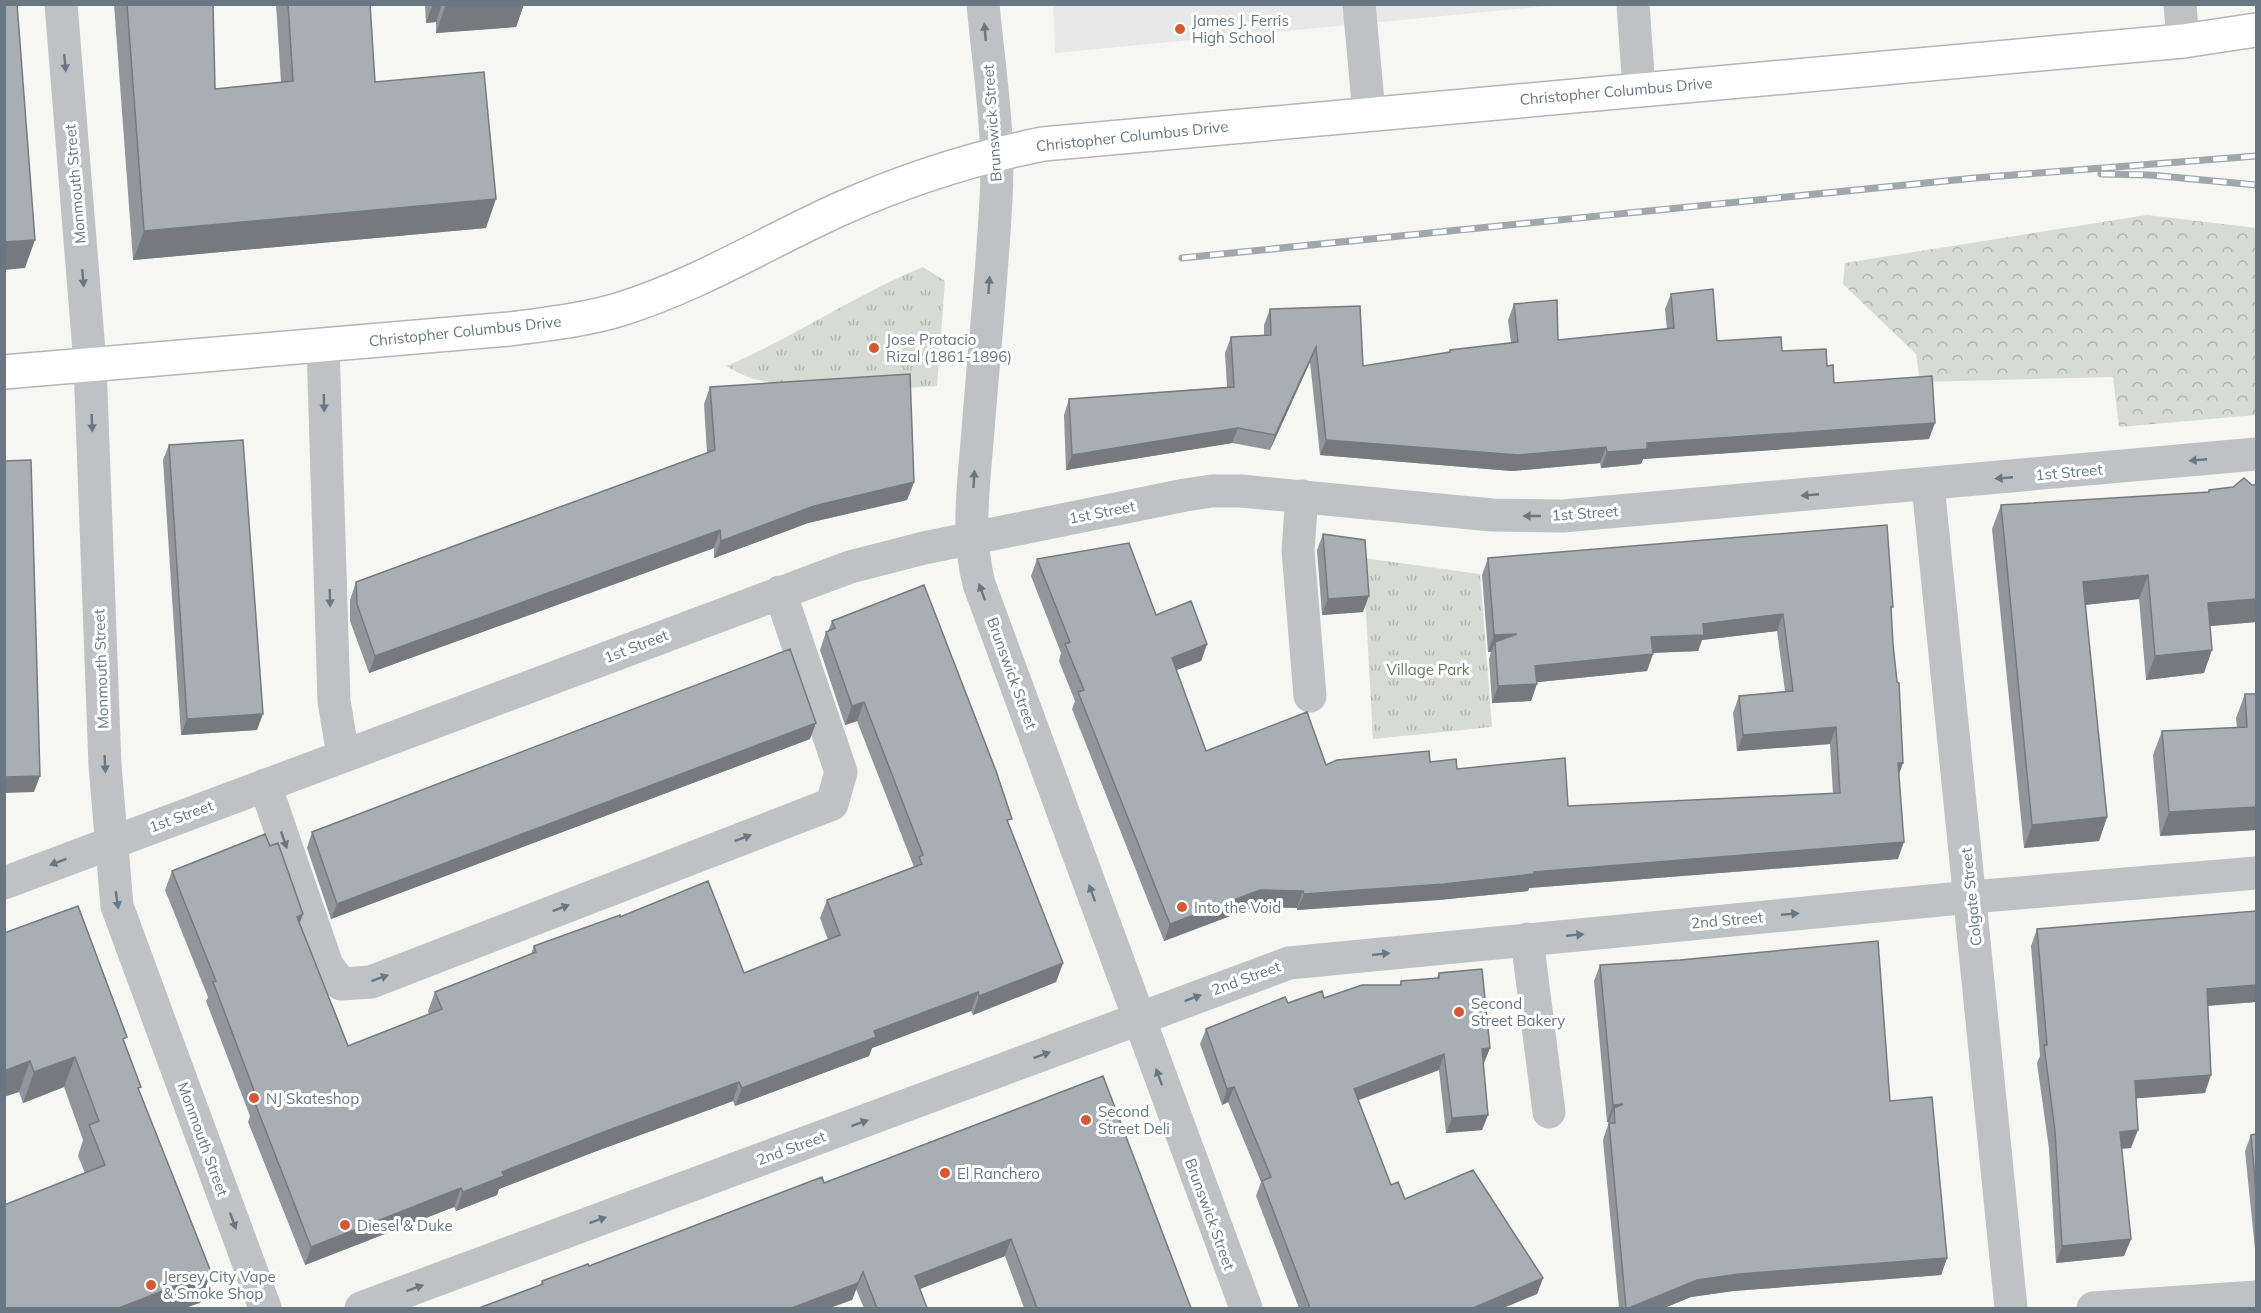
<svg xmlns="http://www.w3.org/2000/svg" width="2261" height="1313" font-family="Mulish,sans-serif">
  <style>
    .built { fill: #e7e8e7 }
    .forest { fill: url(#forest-crowns) }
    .park { fill: url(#park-tufts) }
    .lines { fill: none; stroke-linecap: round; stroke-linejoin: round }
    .major-casing { stroke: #b2b6b9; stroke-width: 36 }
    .minor { stroke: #bec2c5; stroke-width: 33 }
    .major { stroke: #fff; stroke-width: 33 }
    .rail-casing { stroke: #a0a6ab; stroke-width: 7 }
    .rail { stroke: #fff; stroke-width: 4.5; stroke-dasharray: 14; stroke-linecap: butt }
    .wall { fill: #90969b }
    .shaded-wall { fill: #767a7e }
    .building { fill: #a8afb4; stroke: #767a7e; stroke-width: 1.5 }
    .oneway { fill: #687782 }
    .poi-dot { fill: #d55734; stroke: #fff; stroke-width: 2 }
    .labels { text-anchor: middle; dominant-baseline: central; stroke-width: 6; stroke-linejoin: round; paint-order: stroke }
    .poi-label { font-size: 15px; fill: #687782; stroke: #fff; text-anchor: start }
    .street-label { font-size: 15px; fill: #687782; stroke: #fff }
    .park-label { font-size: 15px; fill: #6a7a66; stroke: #fff }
  </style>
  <defs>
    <pattern id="forest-crowns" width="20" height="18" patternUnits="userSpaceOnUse" patternTransform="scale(1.5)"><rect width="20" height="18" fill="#d6dbd3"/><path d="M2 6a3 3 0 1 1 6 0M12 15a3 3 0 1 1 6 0" fill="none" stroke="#b1b6b1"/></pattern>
    <pattern id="park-tufts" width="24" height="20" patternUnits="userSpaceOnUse" patternTransform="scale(1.5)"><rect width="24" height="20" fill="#d6dbd3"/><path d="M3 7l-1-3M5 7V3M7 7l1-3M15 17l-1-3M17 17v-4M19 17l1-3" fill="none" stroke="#b1b6b1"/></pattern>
  </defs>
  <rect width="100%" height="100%" fill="#f6f6f3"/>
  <path class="built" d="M1053,4L1557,5L1055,53Z"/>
  <path class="forest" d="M2147,215L2256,228V415L2119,427L2113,377L1920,382L1916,354L1843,284L1845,263Z"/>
  <path class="park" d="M923,267L945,281L937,386L857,391L856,377C811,381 766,393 727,366C794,337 855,295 923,267Z
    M1363,558L1480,574L1492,727L1373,739Z"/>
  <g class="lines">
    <defs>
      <path id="major" d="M4,372L510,329C547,324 585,320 621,309C698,285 767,242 840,209C905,180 973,158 1043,144L2183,41L2256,30"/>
    </defs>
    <use href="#major" class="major-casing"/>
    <path class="minor" d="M61,4L90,364L105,766L117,906L265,1308
      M983,4C989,69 1000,135 996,199C992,276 984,353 978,430C974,482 966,533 979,584L1246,1308
      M1359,4L1369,113
      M1633,4L1639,89
      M2180,4L2183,41
      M323,345L334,701L343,755
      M1928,485L2011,1308
      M1302,496L1298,550L1310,696
      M265,785L327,965L341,984L371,982L832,804L841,772L780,592
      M4,883L850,567L924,548L1185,495L1212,491H1241L1492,515L1563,516L2256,454
      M1527,939L1549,1112
      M361,1308L1289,963L1971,897L2256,873
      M2093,1308L2256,1297"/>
    <use href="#major" class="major"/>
    <defs>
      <path id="rail" d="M2101,174L2150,175L2256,185
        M1182,258L1975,178L2256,156"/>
    </defs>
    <use href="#rail" class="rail-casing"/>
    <use href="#rail" class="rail"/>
  </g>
  <path class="wall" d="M114,4H213L215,89L281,82L276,4H370L375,82L486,228L133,260Z
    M425,4H524L516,27L436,33V22L426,23Z
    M1671,294L1717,341L1782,351L1827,366L1834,383L1929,439L1643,459L1641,464L1601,468L1600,463L1512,471L1320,455L1310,362L1270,450L1232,443L1066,470L1064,415L1069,399L1227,387L1225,353L1231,337L1264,335V325L1270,309L1363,366L1449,352L1450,350L1511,343L1508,320L1514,304L1558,340L1667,329L1665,309Z
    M710,387L914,482L907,500L808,523L714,558V548L369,673L350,621V600L356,582L707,453L704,404Z
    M169,445L257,730L181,735L163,460Z
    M2256,485V622L2210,626L2204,673L2146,680L2139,599L2085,605L2107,817L2099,841L2024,848L1992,529L2001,505L2208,493L2209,490Z
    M1323,534L1363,612L1322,615L1317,550Z
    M1488,558L1891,612L1899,775L1898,859L1529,888L1528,891L1438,900L1297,910V908L1254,907L1164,941L1072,709L1075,701L1059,661L1061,653L1031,576L1037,559L1156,615L1207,644L1201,661L1176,670L1206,751L1326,765L1430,762L1457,769L1568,806L1833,794L1830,744L1737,751L1733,713L1739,696L1785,691L1777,631L1702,640L1698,651L1653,653L1647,671L1537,682L1531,701L1492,703L1489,659L1491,652H1488L1482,575Z
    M832,621L1009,825L1063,963L1056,982L973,1015L971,1011L872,1048L869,1056L735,1106L733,1101L594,1152L499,1189L497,1195L456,1211L454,1207L305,1265L248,1122L250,1116L206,1001L208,997L165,890L172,871L300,923L348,1046L429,1014L428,1011L435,992L531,954L534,946L620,917L744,973L828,940L820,918L827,900L914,867L857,721L845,725L820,650L826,632L828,631Z
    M2245,694H2256V830L2160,836L2153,755L2162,731L2237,727L2236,718Z
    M810,739L331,919L307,848L312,832Z
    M2037,929L2256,1002L2208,1006L2205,1093L2136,1098L2131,1148L2121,1149L2131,1239L2124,1256L2056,1263L2049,1149L2037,1063L2040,1056L2031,946Z
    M4,933L124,1043L139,1091L211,1272L200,1303L85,1173L78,1156L83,1140L64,1087L23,1103L19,1092Z
    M1600,965L1890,1101L1947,1258L1941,1275L1733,1291L1691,1297L1664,1308H1619L1603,1140L1609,1122H1607L1594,981Z
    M1439,973L1490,1048L1483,1064L1488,1115L1482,1130L1446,1133L1439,1070L1358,1100L1391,1185L1405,1199L1543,1278L1537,1294L1503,1308H1299L1256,1196L1261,1182L1228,1102L1222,1105L1200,1044L1206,1029L1288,1003L1400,985L1401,981L1437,978Z
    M1103,1076L1191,1308H1024L1005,1256L920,1289L927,1308H864L856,1289L852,1300L540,1285L542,1281L589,1266L824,1183Z
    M2256,1134V1249H2255L2245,1151L2251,1135Z"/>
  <path class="shaded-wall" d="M433,4H442L436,22L426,23Z
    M446,4H524L516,27L436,33Z
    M496,199L486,228L133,260L144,231Z
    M35,240L25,268L4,270V242Z
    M1316,347L1310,362L1270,450L1275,435Z
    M1935,423L1929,439L1643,459L1641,464L1601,468L1607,452L1647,443Z
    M1238,428L1232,443L1066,470L1072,455Z
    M1326,440L1606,447L1600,463L1512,471L1320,455Z
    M914,482L907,500L808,523L714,558L721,541L814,506Z
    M720,530L714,548L369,673L375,656Z
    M2148,575L2139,599L2074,606L2083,582Z
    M1369,596L1363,612L1322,615L1328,599Z
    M2256,599V622L2200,627L2208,603Z
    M1783,614L1777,631L1702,640L1698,651L1645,653L1651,637L1703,624Z
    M1517,634L1495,642L1491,652H1488L1494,635Z
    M1207,644L1201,661L1166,674L1172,658Z
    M2212,650L2204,673L2146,680L2155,656Z
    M1653,654L1647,671L1529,683L1535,666Z
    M1537,684L1531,701L1492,703L1498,686Z
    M864,702L857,721L845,725L852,706Z
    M263,714L257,730L181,735L187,719Z
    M816,723L810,739L331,919L337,904Z
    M1836,727L1830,744L1737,751L1743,735Z
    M1898,763H1903L1897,780Z
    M40,776L34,792L4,793V777Z
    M2256,807V830L2160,836L2169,812Z
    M2107,817L2099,841L2024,848L2032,825Z
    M1904,842L1898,859L1529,888L1528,891L1438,900L1297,910L1304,894L1534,872Z
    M1260,890L1303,891L1297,908L1254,907L1164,941L1170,924Z
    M303,914L296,933L297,917Z
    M1063,963L1056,982L973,1015L979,996Z
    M2256,985V1002L2200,1006L2207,989Z
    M978,992L971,1011L872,1048L869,1056L735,1106L742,1088L874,1031Z
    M1490,1048L1484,1063L1476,1064L1482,1049Z
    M1444,1054L1439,1070L1348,1104L1354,1089Z
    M75,1057L64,1087L23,1103L34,1072Z
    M30,1061L19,1092L4,1097V1071Z
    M2211,1075L2205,1093L2129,1099L2135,1081Z
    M739,1082L733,1101L594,1152L499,1189L497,1195L456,1211L463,1192L502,1172L601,1133Z
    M1234,1087L1228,1102L1222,1105L1227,1089Z
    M1623,1104L1614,1108L1609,1122H1607L1613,1105Z
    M1488,1115L1482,1130L1446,1133L1452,1118Z
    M2138,1130L2131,1148L2113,1149L2120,1132Z
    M461,1188L454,1207L305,1265L311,1247Z
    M1011,1239L1005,1256L909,1293L915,1276Z
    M2131,1239L2124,1256L2056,1263L2062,1246Z
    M1947,1258L1941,1275L1733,1291L1691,1297L1664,1308H1629L1697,1280L1739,1274Z
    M211,1272L200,1303L185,1308H119Z
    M863,1272L852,1300L830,1308H792Z
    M1543,1278L1537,1294L1503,1308H1473Z"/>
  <path class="building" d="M4,4H17L35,240L4,242Z
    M127,4H213L215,89L293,81L288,4H370L375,82L484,72L496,199L144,231Z
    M1713,289L1717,341L1781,337L1782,351L1826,349L1827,366L1833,365L1834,383L1932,376L1935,423L1647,443V449L1607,452L1606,447L1518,455L1326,440L1316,347L1275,435L1238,428L1072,455L1069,399L1234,387L1231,337L1271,335L1270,309L1360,306L1363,366L1450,352V350L1518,342L1514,304L1557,300L1558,340L1674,328L1671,294Z
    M910,374L914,482L814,506L721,541L720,530L375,656L357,604L356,582L715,450L710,387Z
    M243,440L263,714L187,719L169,445Z
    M31,460L40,776L4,777V461Z
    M2244,478L2252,485H2256V599L2208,603L2212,650L2155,656L2148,575L2083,582L2107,817L2032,825L2001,505L2209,492V490L2233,487Z
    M1887,525L1893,607H1891L1893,644L1897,682L1899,683L1903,763H1898L1904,842L1534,872V874L1444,884L1304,894L1303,891L1260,890L1170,924L1078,692L1084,690L1065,644L1070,642L1037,559L1129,543L1156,615L1191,601L1207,644L1172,658L1206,751L1307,712L1326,765L1337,760L1429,751L1430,762L1456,759L1457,769L1565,758L1568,806L1840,793L1836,727L1743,735L1739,696L1793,691L1783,614L1703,624L1704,635L1651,637L1653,654L1535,666L1537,684L1498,686L1495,642L1517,634L1494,635L1488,558Z
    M1323,534L1365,540L1369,596L1328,599Z
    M924,585L996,771L1012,819L1007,820L1063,963L979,996L978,992L874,1031L876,1037L742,1088L739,1082L601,1133L502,1172L504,1176L463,1192L461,1188L311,1247L255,1103L258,1101L213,982L216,981L172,871L265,834L270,846L278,843L303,914L297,917L348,1046L442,1009L435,992L536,952L534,946L620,915V917L708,881L744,973L840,935L827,900L922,864L919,857L923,855L864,702L852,706L826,632L835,628L832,621Z
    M790,649L816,723L337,904L312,832Z
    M2245,694H2256V807L2169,812L2162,731L2247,727Z
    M78,906L127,1037L123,1039L141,1087L138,1088L211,1272L119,1308H4V1205L105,1165L89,1125L99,1121L75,1057L34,1072L30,1061L4,1071V933Z
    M2256,911V985L2207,989L2211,1075L2135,1081L2138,1130L2120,1132L2131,1239L2062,1246L2055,1131L2044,1045H2047L2037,929Z
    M1878,941L1890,1101L1932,1097L1947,1258L1739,1274L1697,1280L1629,1308H1626L1609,1123H1615L1614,1108L1623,1104L1613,1105L1600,965L1680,960Z
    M1482,969L1490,1048L1482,1049L1488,1115L1452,1118L1444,1054L1354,1089L1391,1185L1398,1182L1405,1199L1473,1170L1543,1278L1473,1308H1310L1262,1181L1271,1177L1234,1087L1227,1089L1206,1029L1285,997L1288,1003L1322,991L1324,998L1362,985H1401V981L1439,978V973Z
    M1103,1076L1191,1308H1037L1011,1239L915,1276L927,1308H877L863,1272L858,1283L792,1308H479L543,1284L542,1281L588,1264L589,1266L822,1177L824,1183Z
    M2256,1134V1192L2251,1135Z"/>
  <defs><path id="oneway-solid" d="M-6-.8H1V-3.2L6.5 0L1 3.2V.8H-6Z" transform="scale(1.5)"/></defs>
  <g class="oneway">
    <use href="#oneway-solid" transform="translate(985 32) rotate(-95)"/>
    <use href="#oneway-solid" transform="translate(65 63) rotate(85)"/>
    <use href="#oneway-solid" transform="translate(83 278) rotate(85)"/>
    <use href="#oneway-solid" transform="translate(989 285) rotate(-86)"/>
    <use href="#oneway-solid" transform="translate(324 403) rotate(89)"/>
    <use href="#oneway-solid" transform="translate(92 423) rotate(88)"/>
    <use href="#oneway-solid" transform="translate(2198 460) rotate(175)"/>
    <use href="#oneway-solid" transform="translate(2004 478) rotate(175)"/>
    <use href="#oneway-solid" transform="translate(974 479) rotate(-87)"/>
    <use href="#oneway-solid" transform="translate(1810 495) rotate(175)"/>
    <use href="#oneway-solid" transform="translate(1532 516) rotate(180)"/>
    <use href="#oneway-solid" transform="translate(982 592) rotate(-110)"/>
    <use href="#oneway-solid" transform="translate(330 598) rotate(88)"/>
    <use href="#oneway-solid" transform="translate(105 764) rotate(87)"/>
    <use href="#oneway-solid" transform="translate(743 838) rotate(-21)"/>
    <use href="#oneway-solid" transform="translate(284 840) rotate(71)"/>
    <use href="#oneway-solid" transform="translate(58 862) rotate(159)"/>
    <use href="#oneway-solid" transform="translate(1092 893) rotate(-110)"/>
    <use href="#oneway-solid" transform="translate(117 900) rotate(82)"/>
    <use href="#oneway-solid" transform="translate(561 908) rotate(-21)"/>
    <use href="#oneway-solid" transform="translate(1790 914) rotate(-5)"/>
    <use href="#oneway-solid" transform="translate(1575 935) rotate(-5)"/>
    <use href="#oneway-solid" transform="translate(1381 954) rotate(-6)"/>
    <use href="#oneway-solid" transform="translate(380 978) rotate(-20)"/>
    <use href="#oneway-solid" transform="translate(1193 998) rotate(-20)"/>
    <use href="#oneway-solid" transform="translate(1042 1055) rotate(-20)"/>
    <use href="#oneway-solid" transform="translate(1159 1077) rotate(-110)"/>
    <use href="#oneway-solid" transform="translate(860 1123) rotate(-20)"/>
    <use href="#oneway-solid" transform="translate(598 1220) rotate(-20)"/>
    <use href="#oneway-solid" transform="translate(233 1221) rotate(70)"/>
    <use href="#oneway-solid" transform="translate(415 1288) rotate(-20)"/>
  </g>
  <g class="poi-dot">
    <circle cx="1180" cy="29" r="6"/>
    <circle cx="874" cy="348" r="6"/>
    <circle cx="1182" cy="907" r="6"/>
    <circle cx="1459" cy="1012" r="6"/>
    <circle cx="254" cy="1098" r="6"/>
    <circle cx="1086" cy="1120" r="6"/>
    <circle cx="945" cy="1173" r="6"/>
    <circle cx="345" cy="1225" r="6"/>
    <circle cx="151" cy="1285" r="6"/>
  </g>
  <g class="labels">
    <g class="poi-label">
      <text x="1192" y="20">James J. Ferris<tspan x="1192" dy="17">High School</tspan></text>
      <text x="886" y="339">Jose Protacio<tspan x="886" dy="17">Rizal (1861-1896)</tspan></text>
      <text x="1194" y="907">Into the Void</text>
      <text x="1471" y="1003">Second<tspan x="1471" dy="17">Street Bakery</tspan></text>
      <text x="266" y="1098">NJ Skateshop</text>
      <text x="1098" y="1111">Second<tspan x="1098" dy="17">Street Deli</tspan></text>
      <text x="957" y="1173">El Ranchero</text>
      <text x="357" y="1225">Diesel &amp; Duke</text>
      <text x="163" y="1276">Jersey City Vape<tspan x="163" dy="17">&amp; Smoke Shop</tspan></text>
    </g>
    <g class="street-label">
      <text transform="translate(1616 91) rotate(-5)">Christopher Columbus Drive</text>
      <text transform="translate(992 123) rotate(-94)">Brunswick Street</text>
      <text transform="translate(1132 136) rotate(-6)">Christopher Columbus Drive</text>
      <text transform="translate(75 184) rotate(-95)">Monmouth Street</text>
      <text transform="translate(465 331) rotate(-6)">Christopher Columbus Drive</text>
      <text transform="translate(2069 472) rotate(-5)">1st Street</text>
      <text transform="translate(1102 512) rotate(-11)">1st Street</text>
      <text transform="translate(1585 513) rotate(-4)">1st Street</text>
      <text transform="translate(636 646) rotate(-21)">1st Street</text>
      <text transform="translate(101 669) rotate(-92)">Monmouth Street</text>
      <text transform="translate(1012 673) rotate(70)">Brunswick Street</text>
      <text transform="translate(181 816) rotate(-20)">1st Street</text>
      <text transform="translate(1971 897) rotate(-96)">Colgate Street</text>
      <text transform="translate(1727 920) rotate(-5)">2nd Street</text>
      <text transform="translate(1246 978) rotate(-20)">2nd Street</text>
      <text transform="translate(203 1139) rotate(70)">Monmouth Street</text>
      <text transform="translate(791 1148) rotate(-20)">2nd Street</text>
      <text transform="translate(1210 1214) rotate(70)">Brunswick Street</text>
    </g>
    <g class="park-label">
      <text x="1428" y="669">Village Park</text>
    </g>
  </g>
  <rect width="2261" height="1313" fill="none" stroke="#687782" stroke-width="12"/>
</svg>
